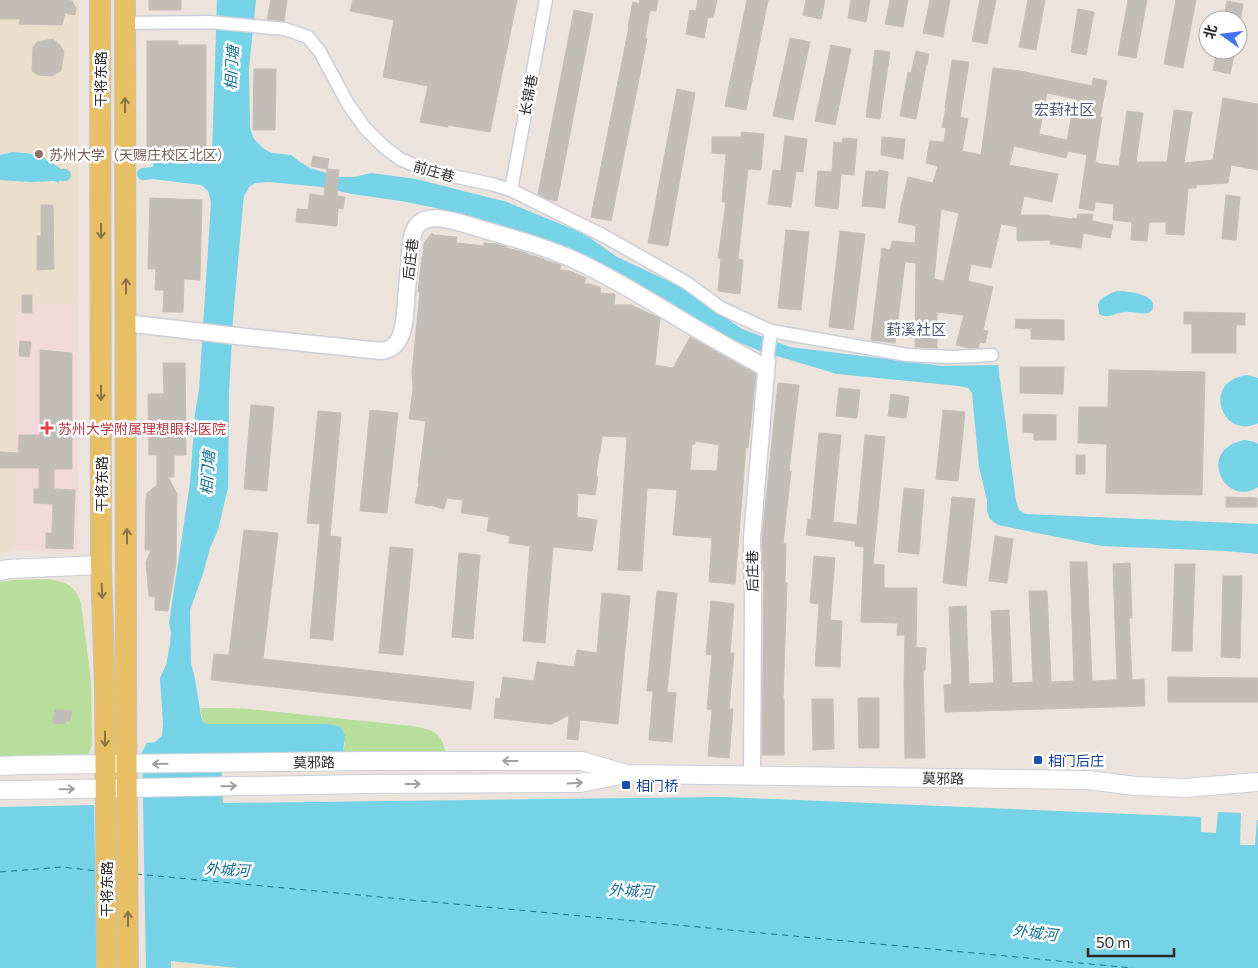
<svg xmlns="http://www.w3.org/2000/svg" width="1258" height="968" font-family="Commissioner,'Noto Sans SC',sans-serif">
  <style>
    .education { fill: #ebdfcc }
    .medical { fill: #f1d9dc }
    .green { fill: #b7de9b }
    .water { fill: #75d2e7 }
    .pier { fill: #ebe3dc }
    .lines { fill: none; stroke-linecap: round; stroke-linejoin: round }
    .canal { stroke: #75d2e7; stroke-width: 12 }
    .ferry { stroke: #157192; stroke-width: 1; stroke-dasharray: 6 5; stroke-linecap: butt }
    .building { fill: #c3bdb8; stroke: #c6bfb6; fill-rule: evenodd }
    .minor-casing { stroke: #cacfda; stroke-width: 15 }
    .tertiary-casing { stroke: #cacfda; stroke-width: 19 }
    .secondary-casing { stroke: #cacfda; stroke-width: 20 }
    .primary-casing { stroke: #c3c3c3; stroke-width: 22 }
    .minor { stroke: #fff; stroke-width: 12 }
    .tertiary { stroke: #fff; stroke-width: 16 }
    .secondary { stroke: #fff; stroke-width: 18 }
    .primary { stroke: #e8bf64; stroke-width: 20 }
    .secondary-bridge-casing { stroke: #cacfda; stroke-width: 20; stroke-linecap: butt }
    .primary-bridge-casing { stroke: #c3c3c3; stroke-width: 22; stroke-linecap: butt }
    .secondary-bridge { stroke: #fff; stroke-width: 18 }
    .primary-bridge { stroke: #e8bf64; stroke-width: 20 }
    .oneway { stroke: #887446 }
    .oneway2 { stroke: #9f9f9f }
    .education-dot { fill: #8d6e63; stroke: #fff; stroke-width: 2 }
    .health-dot { fill: #e0444e; stroke: #fff; stroke-width: 2 }
    .transit-dot { fill: #1a4fb4; stroke: #fff; stroke-width: 2 }
    .labels { text-anchor: middle; dominant-baseline: central; stroke-width: 5; stroke-linejoin: round; paint-order: stroke }
    .street-label { font-size: 14px; fill: #292929; stroke: #fff }
    .education-label { font-size: 14px; fill: #785e54; stroke: #fff; text-anchor: start }
    .health-label { font-size: 14px; fill: #be3a42; stroke: #fff; text-anchor: start }
    .transit-label { font-size: 14px; fill: #164399; stroke: #fff; text-anchor: start }
    .water-label { font-size: 15px; font-style: italic; fill: #157192; stroke: #fff }
    .neighbourhood-label { font-size: 15px; fill: #4c5777; stroke: #fff }
  </style>
  <rect width="100%" height="100%" fill="#ebe3dc"/>
  <path class="education" d="M0,0H77L79,4L78,304L17,305L15,551L0,553Z
    M170,961L236,967L237,968H171Z"/>
  <path class="medical" d="M78,304V552L15,551L17,305Z"/>
  <path class="green" d="M49,579C68,583 75,585 81,604L91,681L92,744L90,751L87,756L0,762V582L14,580Z
    M200,708H229L249,709L412,726C429,729 442,731 445,751L343,752L345,742L313,724H206L203,722Z"/>
  <path class="water" d="M217,0H256L249,68L250,128L254,139L264,149L272,153L291,155L300,162L310,168L339,177H354L371,173L416,179L507,202L575,230L590,238L617,257L677,285L742,329L790,347L942,366L998,365L1016,501L1019,510L1025,514L1258,524V554L1226,551L1102,546L998,525L990,519L987,511V500L979,467L972,393L968,388L959,386L837,374L760,351L722,335L660,296L633,284L575,251L520,231L436,208L401,201L352,194L322,187L269,182L255,183L249,187L244,196L243,205L233,319L229,392L228,488L218,530L210,548L203,574L190,610L191,663L195,679L201,716L203,722L206,724H328L340,727L345,735L343,752L221,754L223,803L724,797L1201,817V832L1216,833L1218,812L1241,813L1240,845H1255L1257,820H1258V968H237L171,961V968H0V807L143,804L142,752L147,743L155,742L162,736L163,724L160,678L166,665L170,644L171,632L169,623L190,483L195,413L199,390L211,202L208,191L201,185L152,179L153,164L165,160H205L210,158L212,155Z
    M12,152L25,153L41,156L60,168L59,183L54,181L31,182L0,180V155Z
    M1117,291C1126,291 1156,294 1153,307C1153,309 1151,312 1148,313C1144,315 1131,311 1125,312C1116,312 1108,320 1099,314C1099,312 1098,306 1098,304C1100,298 1111,293 1117,291Z
    M1247,375L1258,378V423C1224,441 1199,382 1247,375Z
    M1245,440L1255,442L1258,444V487C1225,509 1195,449 1245,440Z"/>
  <path class="pier" d="M142,747L146,968H97L94,803L140,802V752Z"/>
  <g class="lines">
    <path class="canal" d="M143,174L153,173
      M59,175H65"/>
    <path class="ferry" d="M0,872L62,867L97,871
      M136,874L1133,968"/>
  </g>
  <path class="building" d="M0,0H63L72,1L76,8L75,15L65,13L62,25L19,24L20,19H0Z
    M149,0H181V10H149Z
    M271,0H287L284,21L267,19Z
    M353,0H517L490,132L448,125V127L420,122L428,86L383,77L394,20L350,11Z
    M640,0H658L656,11L650,10L645,38L647,39L611,221L591,217L629,27H628L633,2L639,4Z
    M698,0H717L713,18L708,17L704,38L686,34L690,10L696,11Z
    M747,0H768L746,110L725,106Z
    M806,0H825L821,19L803,15Z
    M851,0H870L866,22L848,18Z
    M890,0H908L903,27L885,24Z
    M930,0H950L943,37L923,33Z
    M980,0H996L987,44L972,41Z
    M1028,0H1045L1036,50L1019,47Z
    M1128,0H1147L1136,58L1118,55Z
    M1176,0H1196L1183,68L1164,64Z
    M1227,1L1243,4L1240,20H1223Z
    M1078,9L1094,12L1086,55L1071,52Z
    M574,10L593,14L557,201L547,199L538,194Z
    M790,38L810,42L793,120L773,116Z
    M53,39L60,45L64,52L61,71L52,76L38,75L32,71L33,47L37,42Z
    M147,41H178V45H206V152H177V158L147,159Z
    M831,45L851,49L835,125L815,121Z
    M875,50L890,52L880,119L866,117Z
    M1217,50H1235L1230,74L1213,70Z
    M916,51L929,54L927,65H926L916,119L900,116L908,72L911,73Z
    M952,60L969,62L960,117L968,119L962,151L981,155L993,68L1020,71L1092,86L1093,78L1107,81L1100,117H1102L1095,162L1101,164L1119,166L1127,111L1143,113L1136,162H1167L1174,110L1192,112L1184,163L1213,160L1223,98L1258,104V170L1231,165L1228,183L1196,185V188H1188L1184,235L1166,234V222H1149L1147,241L1131,240L1132,222L1113,220L1114,204L1095,202L1094,211L1079,208L1087,155L1068,151L1066,158L1014,146L1009,165L1058,174L1052,202L1024,196L1020,215H1049V216L1072,219V218L1077,219L1078,214H1093L1092,221L1113,225L1110,238L1083,233L1081,248L1050,244L1051,240L1017,241V227L1001,224L991,268L971,264L968,281L993,287L983,330L988,331L985,343L980,342L978,348H969L956,345L964,315L937,312V348L915,347L916,263L905,262L895,343L871,340L882,248L890,250L892,241L915,243L916,226L898,222L901,210H900L908,177L933,183L938,166L926,163L930,141L944,142L946,128L942,127L946,108H945ZM1047,93L1075,99L1067,140L1039,134ZM941,209L959,213L944,281L934,279Z
    M254,69H276L275,130H253Z
    M677,89L695,93L668,246L648,243Z
    M742,132L764,134L761,170L748,169L738,259L743,260L740,294L718,291L721,258H718L726,202H722L726,154L712,153V137H741Z
    M785,136L807,139L803,172L796,171L791,207L768,204L773,170L781,171Z
    M882,137L905,139L903,159L881,155Z
    M843,138L857,139L854,175L841,174L838,209L815,206L818,171L832,172L834,142L842,143Z
    M313,156L329,159L327,169L339,170L337,196L345,197L343,209L338,208L337,226L296,222L297,209L308,210L310,194L324,196L327,169L311,166Z
    M879,170L888,172L885,208L862,206L866,171L879,172Z
    M1226,195L1240,197L1236,240L1222,239Z
    M150,198L202,200L200,280L184,279L183,312H163L164,290H155L156,269H148Z
    M41,205H53L54,269L37,270V236H41Z
    M786,230L809,232L801,310L778,308Z
    M840,231L865,234L853,330L829,327Z
    M432,233L434,235L457,237L456,243L484,246V243L497,244L507,247L506,248L520,251L527,253V254L544,259V260L561,265L560,270L570,271L586,278L584,284H590L601,288L600,293L615,294L614,305H631L655,316L660,318L655,365L673,368L690,337L756,374L748,448L746,447L735,584L709,582L712,538L673,535L677,490L647,488L642,571L618,570L627,437L602,436L600,453H599L596,476L598,477L595,495L578,493L577,517L597,520L592,551L553,547L545,643L523,641L530,546L509,543L510,536L487,531L489,517L461,513L463,500L447,498L444,509L430,505L429,506L415,503L419,483H418L426,421L409,419L413,389L412,372L420,292H418L422,257H423L424,243ZM695,441L719,445L717,471L690,470L692,444H695Z
    M22,295H32V313H22Z
    M1184,312L1245,313V325H1236V353H1192V324H1184Z
    M1016,319L1064,320V340L1031,339V329L1015,328Z
    M20,341L31,342L29,357L19,356Z
    M40,350L72,353V469H54V489L75,490L73,549L46,548V533H52L53,504L34,503V489H39V468H0V452L18,453L19,435H40Z
    M163,363H185L186,455H174V477H168L177,494L176,563L168,611L155,610V597L149,596L146,562L151,550H145L146,499L147,493L157,485V455H149L148,394H164Z
    M1020,367H1064L1063,394L1020,393Z
    M1109,370L1205,372L1202,495L1106,493L1107,444L1078,443L1079,407H1108Z
    M778,383L799,385L789,471H791L783,544H786L785,583H787L783,699H784V755H762L764,571H763L762,538Z
    M839,388L860,390L857,418L836,416Z
    M891,394L909,397L906,418L888,416Z
    M251,405L274,407L267,491L244,489Z
    M370,410L398,413L387,513L360,511Z
    M943,410L965,412L958,481L936,479Z
    M318,411L341,413L330,536L341,537L333,640L310,638L320,524L307,523Z
    M1023,414L1056,415V440H1034V433L1023,432Z
    M819,433L841,435L833,522L857,525L865,435L885,437L873,564L884,565V588H917L916,647L926,648L925,670H923L925,758H905L904,682L905,635H897L898,623L861,622L864,547L855,546V541L806,535L808,519L811,520Z
    M1076,455H1085V474H1076Z
    M904,488L924,490L919,554L898,552Z
    M952,497L975,499L966,586L943,583Z
    M1226,497L1257,498V507H1226Z
    M244,530L278,533L263,659L474,682L471,709L211,680L214,654L229,655Z
    M995,536L1013,539L1007,583L989,581Z
    M390,547L413,549L403,655L379,653Z
    M459,553L480,555L473,639L452,637Z
    M814,556L835,558L830,620L842,621L840,667L815,666L819,604L810,603Z
    M1070,562H1087L1092,681L1117,680L1113,564L1130,563L1132,618H1129L1132,680L1144,679L1145,706L945,712L944,685L952,684L949,607L966,606L969,684L994,683L991,611L1009,610L1012,683L1033,682L1029,591H1047L1051,682L1074,681Z
    M1175,564H1195L1192,651H1172Z
    M1223,576H1242L1240,658L1221,657Z
    M657,591L677,593L667,692L676,693L672,742L649,740L653,691H647Z
    M602,593L630,596L618,724L580,720L578,740L567,739L569,715L552,724H548L494,718L496,698L500,699L503,677L534,681L537,662L574,667L577,650L597,653Z
    M711,601L734,604L730,653H734L729,709H733L729,758L708,756L712,710L707,709L712,655L706,654Z
    M1168,677L1258,678V702H1168Z
    M858,698H879V748H859Z
    M812,699H833L834,749L813,750Z
    M55,709L72,711L70,721L65,720V724L53,723Z"/>
  <g class="lines">
    <defs>
      <path id="minor" d="M125,23L209,22L285,29L308,37L320,52L348,104L365,128L383,146L400,159L428,171L491,184L511,190L604,236L687,283L721,308L771,331L907,355L951,357L992,355
        M511,190L546,0
        M767,361L771,331"/>
      <path id="tertiary" d="M126,323L237,336L381,351C389,350 395,347 399,339C405,328 405,315 406,302C407,286 409,270 410,254C411,246 411,238 414,231C423,207 460,223 478,228C512,238 547,247 579,262C623,283 664,310 707,335C726,346 746,357 766,368
        M752,775L753,601L752,538L767,361"/>
      <path id="secondary" d="M0,571L8,569L101,565
        M367,761H582L623,773
        M0,766L21,765
        M364,784L580,783L626,774L1088,780L1135,786L1185,788L1258,782
        M0,790H18"/>
      <path id="primary" d="M100,0L101,565L105,690
        M125,0L126,690"/>
    </defs>
    <use href="#minor" class="minor-casing"/>
    <use href="#tertiary" class="tertiary-casing"/>
    <use href="#secondary" class="secondary-casing"/>
    <use href="#primary" class="primary-casing"/>
    <use href="#minor" class="minor"/>
    <use href="#tertiary" class="tertiary"/>
    <use href="#secondary" class="secondary"/>
    <use href="#primary" class="primary"/>
    <defs>
      <path id="secondary-bridge" d="M21,765L367,761
        M18,790L364,784"/>
      <path id="primary-bridge" d="M105,690L107,968
        M126,690L128,968"/>
    </defs>
    <use href="#secondary-bridge" class="secondary-bridge-casing"/>
    <use href="#primary-bridge" class="primary-bridge-casing"/>
    <use href="#secondary-bridge" class="secondary-bridge"/>
    <use href="#primary-bridge" class="primary-bridge"/>
  </g>
  <defs><path id="oneway-shaft" d="M-6 0H5M1.5-3L5.5 0L1.5 3" fill="none" stroke-width="1.6" stroke-linecap="round" stroke-linejoin="round" transform="scale(1.25)"/></defs>
  <g class="oneway">
    <use href="#oneway-shaft" transform="translate(125 105) rotate(-90)"/>
    <use href="#oneway-shaft" transform="translate(101 231) rotate(90)"/>
    <use href="#oneway-shaft" transform="translate(126 286) rotate(-90)"/>
    <use href="#oneway-shaft" transform="translate(101 393) rotate(90)"/>
    <use href="#oneway-shaft" transform="translate(127 536) rotate(-90)"/>
    <use href="#oneway-shaft" transform="translate(102 591) rotate(88)"/>
    <use href="#oneway-shaft" transform="translate(105 739) rotate(90)"/>
    <use href="#oneway-shaft" transform="translate(128 919) rotate(-90)"/>
  </g>
  <g class="oneway2">
    <use href="#oneway-shaft" transform="translate(510 761) rotate(180)"/>
    <use href="#oneway-shaft" transform="translate(160 764) rotate(179)"/>
    <use href="#oneway-shaft" transform="translate(575 783) rotate(-3)"/>
    <use href="#oneway-shaft" transform="translate(413 784)"/>
    <use href="#oneway-shaft" transform="translate(229 786) rotate(-1)"/>
    <use href="#oneway-shaft" transform="translate(67 789) rotate(-1)"/>
  </g>
  <circle class="education-dot" cx="39" cy="154" r="5"/>
  <path class="health-dot" d="M44.5 420.5h5v5h5v5h-5v5h-5v-5h-5v-5h5z"/>
  <g class="transit-dot">
    <rect x="1033" y="755" width="10" height="10" rx="2.5"/>
    <rect x="621" y="780" width="10" height="10" rx="2.5"/>
  </g>
  <g class="labels">
    <g class="street-label">
      <text transform="translate(100 79) rotate(-90)">干将东路</text>
      <text transform="translate(528 95) rotate(-79)">长锦巷</text>
      <text transform="translate(434 171) rotate(16)">前庄巷</text>
      <text transform="translate(410 259) rotate(-83)">后庄巷</text>
      <text transform="translate(101 484) rotate(-90)">干将东路</text>
      <text transform="translate(752 571) rotate(-91)">后庄巷</text>
      <text transform="translate(314 762) rotate(-1)">莫邪路</text>
      <text transform="translate(943 778) rotate(1)">莫邪路</text>
      <text transform="translate(106 889) rotate(-90)">干将东路</text>
    </g>
    <g class="education-label">
      <text x="49" y="154">苏州大学（天赐庄校区北区）</text>
    </g>
    <g class="health-label">
      <text x="58" y="428">苏州大学附属理想眼科医院</text>
    </g>
    <g class="transit-label">
      <text x="1048" y="760">相门后庄</text>
      <text x="636" y="785">相门桥</text>
    </g>
    <g class="water-label">
      <text transform="translate(231 68) rotate(-87)">相门塘</text>
      <text transform="translate(207 473) rotate(-86)">相门塘</text>
      <text transform="translate(227 869) rotate(3)">外城河</text>
      <text transform="translate(631 890) rotate(3)">外城河</text>
      <text transform="translate(1035 932) rotate(7)">外城河</text>
    </g>
    <g class="neighbourhood-label">
      <text x="1064" y="109">宏葑社区</text>
      <text x="916" y="329">葑溪社区</text>
    </g>
  </g>
  <g transform="translate(1223 35) rotate(284)"><circle r="24" fill="#ffffff" stroke="#a9a9a9"/>
  <path d="M0-4L9 19L0 12L-9 19Z" fill="#4572ef"/>
  <text y="-8" font-size="14" font-weight="bold" text-anchor="middle" fill="#292929">北</text>
  </g>
  <path d="M1088 948v8h86v-8" fill="none" stroke="#292929" stroke-width="2.5"/>
  <text x="1096" y="948" font-size="15" fill="#292929" stroke="#ffffff" stroke-width="4" paint-order="stroke">50 m</text>
</svg>
